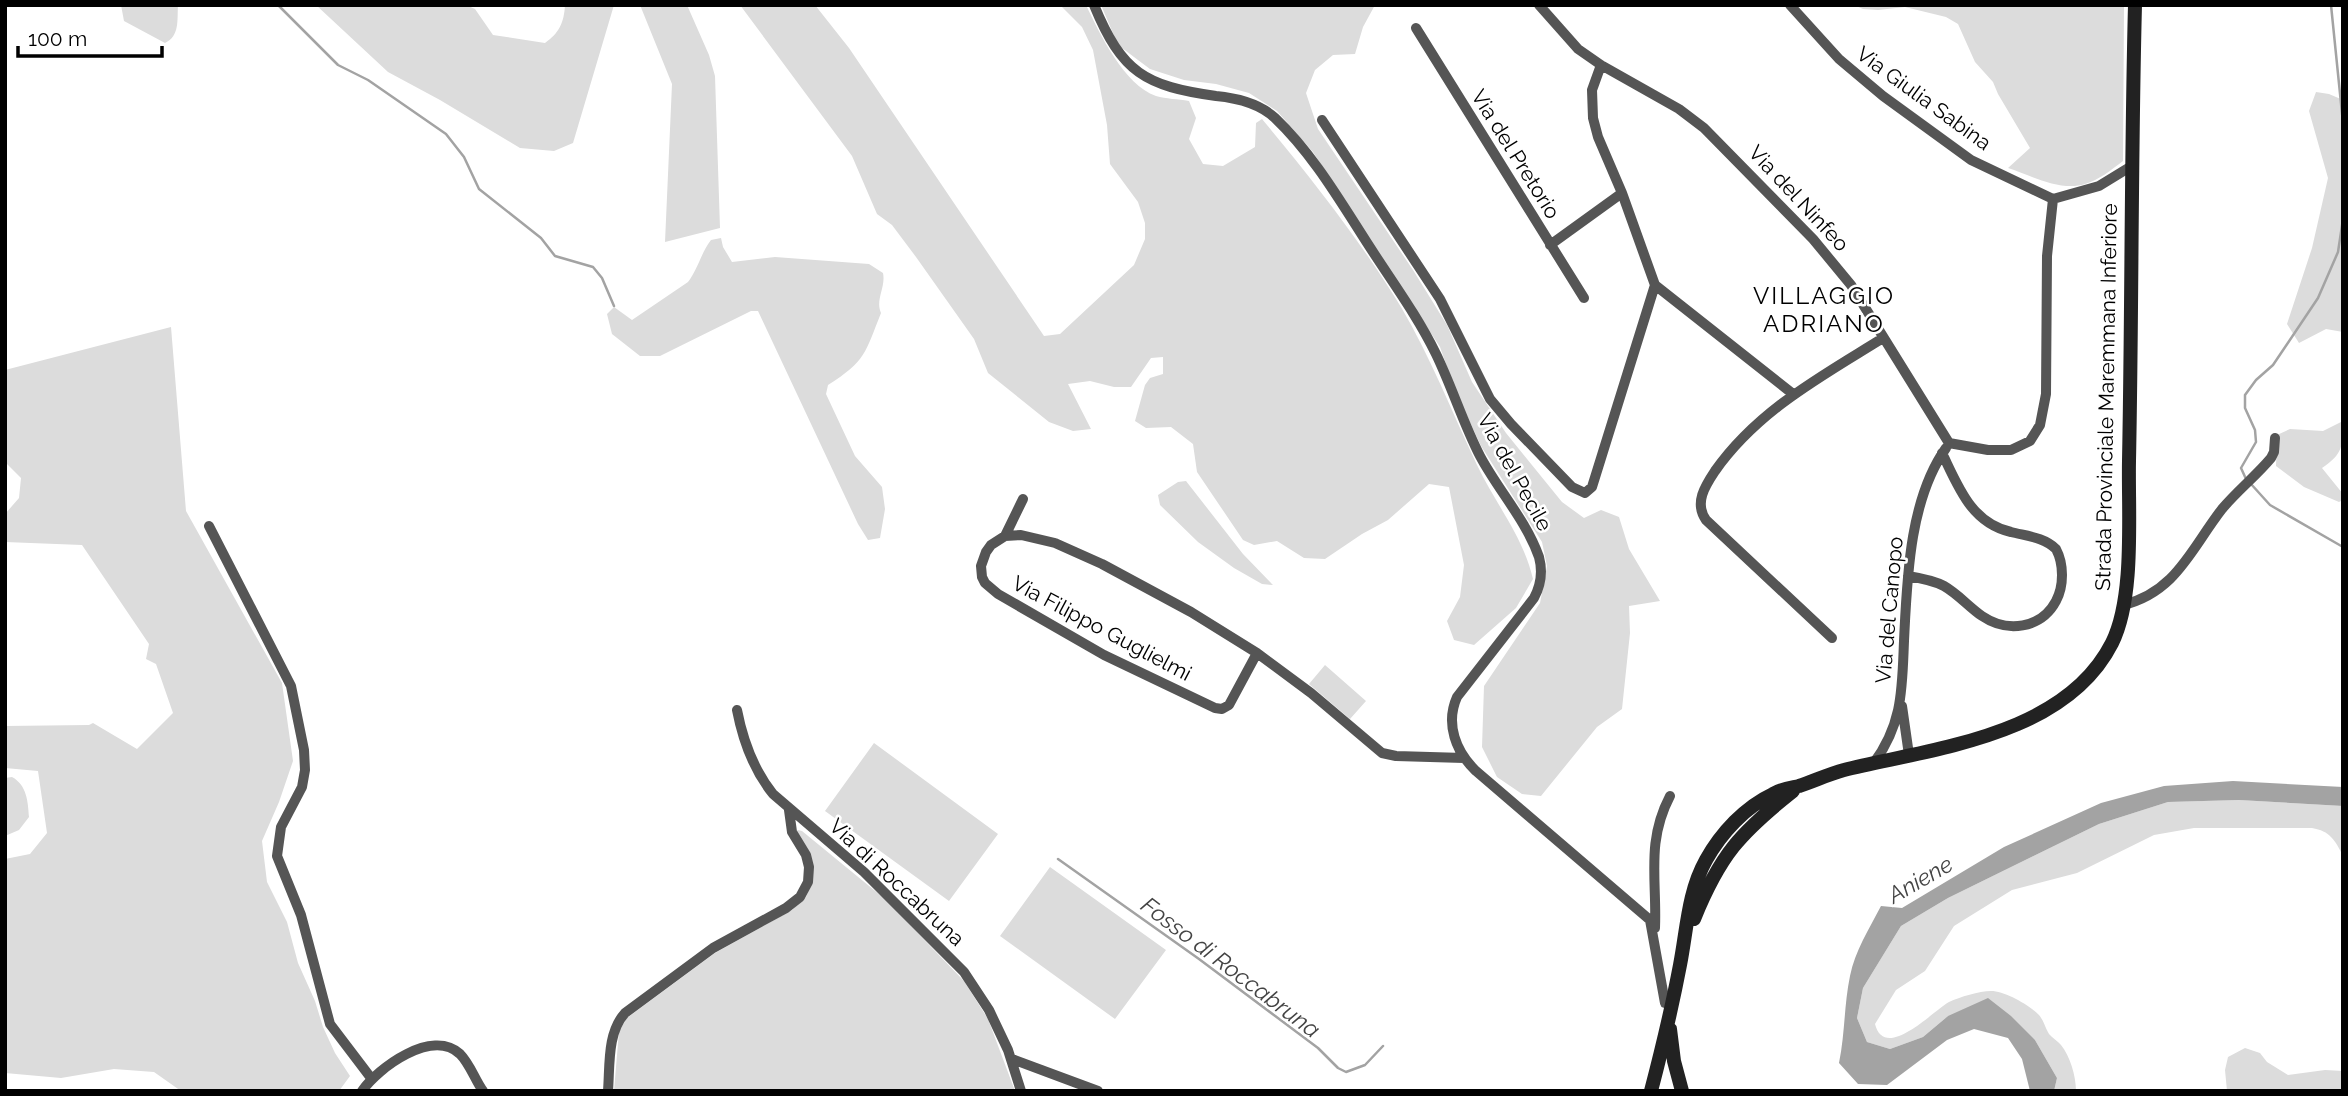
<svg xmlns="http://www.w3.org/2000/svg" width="2348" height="1096" font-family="Raleway,sans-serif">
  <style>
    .green { fill: #dcdcdc }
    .water { fill: #a3a3a3 }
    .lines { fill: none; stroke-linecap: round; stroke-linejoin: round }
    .stream { stroke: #a3a3a3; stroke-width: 2.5 }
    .street { stroke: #555; stroke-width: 10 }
    .secondary { stroke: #222; stroke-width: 14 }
    .labels { text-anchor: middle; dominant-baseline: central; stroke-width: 5; stroke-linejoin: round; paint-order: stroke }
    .street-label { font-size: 21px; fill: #000; stroke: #fff }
    .water-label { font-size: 23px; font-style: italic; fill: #444; stroke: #fff }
    .quarter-label { font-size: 24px; letter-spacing: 2px; fill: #000; stroke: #fff }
  </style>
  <rect width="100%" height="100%" fill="#fff"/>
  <path class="green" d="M121,5H178C177,20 180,36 165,43L124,21Z
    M316,5H466L475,9L493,35L545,43C559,33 564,23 565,5H614L573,143L554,151L520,148L440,100L388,72Z
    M640,5H687L709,55L715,76L720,228L665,242L672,84Z
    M740,5H815L849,48L1044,336L1060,334L1134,265L1145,239V223L1138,202L1110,164L1107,125L1093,50L1082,27L1060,5H1086C1100,34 1124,85 1156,96C1166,99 1178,99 1189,101L1196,118L1189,139L1203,164L1223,166L1255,147L1256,123L1262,119C1312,179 1360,240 1401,307C1431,358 1452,412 1477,465C1496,505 1523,536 1533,579L1516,608L1474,645L1454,640L1447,621L1460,597L1464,565L1449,487L1429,484L1388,520L1362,534L1325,559L1304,558L1277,541L1254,545L1243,540L1197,472L1193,444L1171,427L1146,428L1135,421L1145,385L1150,378L1163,374V357L1151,358L1131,387H1114L1090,381L1068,384L1091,429L1073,431L1049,422L988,373L974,339L916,257L892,225L877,214L852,156Z
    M1101,5H1375L1363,27L1355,54L1333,55L1315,70L1306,93L1318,129L1413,270L1447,325L1472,382L1506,433L1562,502L1584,518L1601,510L1619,517L1629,549L1660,601L1629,606L1630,633L1622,709L1597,727L1541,796L1522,794L1497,777L1482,747L1484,686L1540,603L1547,566L1542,542L1481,446L1456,392L1440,347L1313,152L1277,111L1249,93L1216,84L1184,80L1150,69L1118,45Z
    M1854,5H2124L2123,161C2111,170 2099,180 2085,184C2061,192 2030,175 2008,168L2030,148L1998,94L1993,82L1975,62L1958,24L1946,17L1905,7L1878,10L1863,9Z
    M2316,92L2329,94L2343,100V332L2326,329L2299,343L2287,324L2312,248L2328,178L2309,111Z
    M721,238L723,247L732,262L775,257L869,264L883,273C886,287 875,300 881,313C865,353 866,361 828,385L826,394L855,456L882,487L885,509L880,538L868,540L858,524L758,311H751L660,356H640L612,334L607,314L614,307L632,320L688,282C698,269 701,253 711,240Z
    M171,327L186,511L282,683L293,761L279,802L262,841L267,882L287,922L298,963L315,1001L323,1027L335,1053L350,1076L339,1091H181L154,1072L114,1069L61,1078L5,1073V859L30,854L47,833L38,771L5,768V726L89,725L93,723L137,749L173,713L156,664L146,659L149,644L82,545L5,542V514L19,498L21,478L5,462V370Z
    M2343,421C2343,446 2343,454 2322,468L2343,494V500L2339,502L2304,487L2276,466L2277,435L2290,429L2323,431Z
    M1186,481L1243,554L1273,585L1262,584L1234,568L1198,542L1160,505L1158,495L1178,482Z
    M1325,665L1366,701L1350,719L1309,684Z
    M874,743L998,834L949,901L825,811Z
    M12,777C27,785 28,802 29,817L19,830L5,836V778Z
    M2239,800L2343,806V856C2335,840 2330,831 2312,828H2194L2154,835L2077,873L2012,890L1954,926L1925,971L1896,990L1875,1024C1885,1063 1935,1009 1949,1002C1960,997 1979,991 1991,991C2005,991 2029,1005 2039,1015C2044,1021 2045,1027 2049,1034C2052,1038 2058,1041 2061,1045C2070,1056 2076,1076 2076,1091H2054L2057,1078L2035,1040L1948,1016L1923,1037L1890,1049L1867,1042L1857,1018L1863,988L1901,926L1948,898L2099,824L2168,802Z
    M798,830L802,831L885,899L964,981L988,1019L1015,1091H614L619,1031L627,1018L715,953L792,910L806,897L813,880L796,831Z
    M1050,867L1166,950L1115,1019L1000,936Z
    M2245,1048L2260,1053L2267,1062L2288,1075L2325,1070L2343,1071V1089L2227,1091L2225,1070L2228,1057Z"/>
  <path class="water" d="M2233,781L2343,787V806L2239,800L2168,802L2099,824L1948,898L1901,926L1863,988L1857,1018L1867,1042L1890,1049L1923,1037L1948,1016L1988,998L2011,1016L2035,1040L2057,1078L2054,1091H2030L2022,1059L2008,1038L1974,1029L1947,1040L1887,1085L1858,1084L1839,1063C1845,1034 1844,1005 1850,976C1855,951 1869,929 1881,906L1902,908L2004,847L2101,803L2164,786Z"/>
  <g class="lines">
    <path class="stream" d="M278,5L338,65L368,80L446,134L464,157L479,189L541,238L555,256L593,267L602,278L614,306
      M2331,5L2343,123
      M2246,479L2241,468L2256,442L2255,430L2245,408V395L2256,380L2273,365L2318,298L2338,252L2343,219
      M2251,484L2270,505L2343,547
      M1058,859L1199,959L1318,1048L1338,1068L1346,1072L1365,1065L1383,1046"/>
    <path class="street" d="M1094,5C1122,73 1145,86 1216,96C1237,98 1259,103 1275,118C1316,157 1344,208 1375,255C1396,287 1419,319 1436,354C1452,387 1463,423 1480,456C1498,490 1526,520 1539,557C1543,572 1541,585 1534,598L1457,697C1445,724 1456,752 1476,771L1650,920L1665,1003L1672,1005
      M1539,5L1578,49L1601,65L1679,109L1704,128L1813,239L1851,285L1949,443L1988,450H2011L2030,441L2040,425L2046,394L2047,256L2053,199
      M1790,5L1839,59L1883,96L1971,160L2053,199
      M1416,28L1584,298
      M1322,120L1440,299L1490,399L1511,424L1572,487L1585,493L1592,487L1655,285L1622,193L1598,137L1593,118L1592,90L1601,65
      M2053,199L2099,186L2130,167
      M1550,245L1622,193
      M1655,285L1793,394
      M209,526L291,686L304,750L305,770L302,787L281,827L277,856L301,915L330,1024L371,1078
      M1005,536L1023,499
      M1908,576C1920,578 1933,580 1944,586C1958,594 1969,607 1982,616C2007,633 2041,629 2056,601C2064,586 2064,564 2056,549C2044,537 2026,536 2011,532C1971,523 1958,486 1942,453
      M2123,605C2176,592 2191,549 2222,509C2237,491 2256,476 2271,458L2274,452L2275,438
      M1832,638L1706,520C1694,503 1705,486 1715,471C1758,410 1822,376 1883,338
      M1257,653L1229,705L1222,709L1215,708L1104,655L998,594L985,583L982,577L981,566L986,552L991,545L1005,536L1021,535L1055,543L1102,564L1191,612L1257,653L1311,693L1382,753L1396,756L1464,758
      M1902,706L1909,755
      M737,710C743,741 753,769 773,794L864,872L964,972L989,1010L1008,1050L1021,1091
      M1873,764C1903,724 1902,689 1904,641C1907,580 1909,500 1946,448
      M1655,928C1657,879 1646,842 1670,796
      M1012,1059L1098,1091
      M362,1091C378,1068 432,1028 460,1054C470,1064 475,1080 483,1091
      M608,1091C610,1065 607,1033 625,1013L713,948L786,908L800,897L808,882L809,867L806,855L792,832L789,810"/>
    <path class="secondary" d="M1694,919C1720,855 1740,833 1793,791
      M1670,1029L1674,1061L1682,1091
      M1651,1091C1662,1049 1672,1007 1680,965C1687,929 1688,892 1706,860C1721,833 1745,807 1773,794C1781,789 1790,788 1799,786C1814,781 1829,774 1844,770C1934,748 2065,736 2112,643C2135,597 2128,514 2129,461C2132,309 2131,157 2135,5"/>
  </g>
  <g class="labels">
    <g class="street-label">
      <text transform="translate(1924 98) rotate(36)">Via Giulia Sabina</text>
      <text transform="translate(1516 154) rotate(58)">Via del Pretorio</text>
      <text transform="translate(1799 198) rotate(47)">Via del Ninfeo</text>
      <text transform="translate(2106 397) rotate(-89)">Strada Provinciale Maremmana Inferiore</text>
      <text transform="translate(1515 472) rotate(61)">Via del Pecile</text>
      <text transform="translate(1889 610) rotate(-85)">Via del Canopo</text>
      <text transform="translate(1102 628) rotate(28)">Via Filippo Guglielmi</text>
      <text transform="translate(897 882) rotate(43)">Via di Roccabruna</text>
    </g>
    <g class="water-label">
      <text transform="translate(1920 879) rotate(-30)">Aniene</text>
      <text transform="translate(1231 967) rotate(37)">Fosso di Roccabruna</text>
    </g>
    <g class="quarter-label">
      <text x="1824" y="295">VILLAGGIO<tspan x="1824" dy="28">ADRIANO</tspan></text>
    </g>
  </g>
  <rect width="2348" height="1096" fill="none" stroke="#000000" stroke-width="14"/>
  <path d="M18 46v10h144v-10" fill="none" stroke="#000000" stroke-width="3.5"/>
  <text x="28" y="46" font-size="21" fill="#000000" stroke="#ffffff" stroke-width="5" paint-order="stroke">100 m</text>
</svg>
